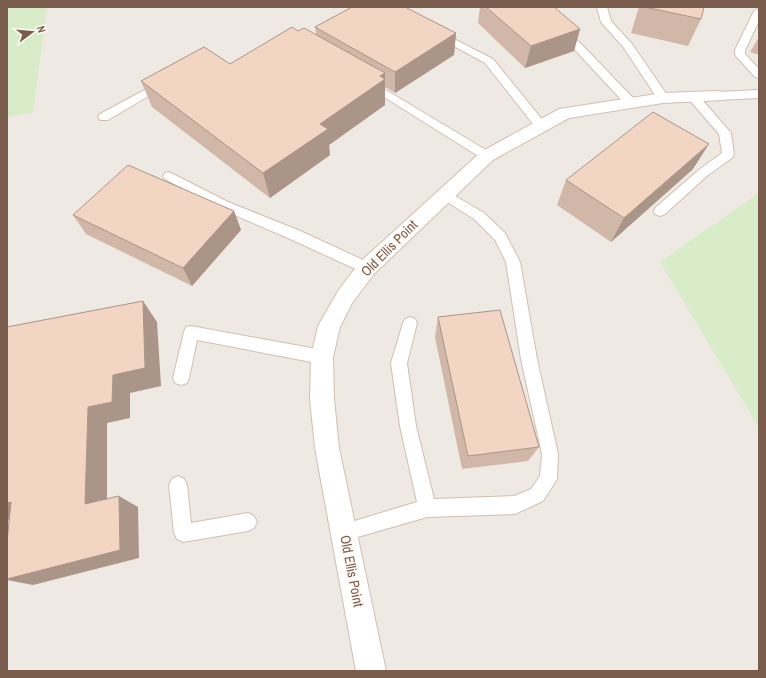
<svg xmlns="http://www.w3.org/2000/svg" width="766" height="678" font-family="'Archivo Narrow',sans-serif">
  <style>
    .industrial { fill: #efe9e4 }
    .green { fill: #d8ecc9 }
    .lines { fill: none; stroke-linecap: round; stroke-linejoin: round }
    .service-casing { stroke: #d1beb0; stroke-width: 2 }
    .minor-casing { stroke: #d1beb0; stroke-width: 2 }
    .service { fill: #fff; fill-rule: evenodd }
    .minor { fill: #fff; fill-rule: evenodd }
    .wall { fill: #d1b7a8 }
    .shaded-wall { fill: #aa9588 }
    .building { fill: #f3d5c3; stroke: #aa9588 }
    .labels { text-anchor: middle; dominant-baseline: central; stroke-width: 3; stroke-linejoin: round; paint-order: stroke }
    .street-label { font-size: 14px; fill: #7a5c4d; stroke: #fffaf3 }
  </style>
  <rect width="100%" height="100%" fill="#fdf6ec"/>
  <path class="industrial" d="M7,7H759V671H7Z"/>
  <path class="green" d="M7,7H47L33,113L7,117Z
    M759,193V428L660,262Z"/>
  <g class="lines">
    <defs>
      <path id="service" d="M530,7H541L546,11L584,47L635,100L637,103L635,106H627L576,51Z
        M597,7H607L611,21L632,44L669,98L667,101H659L624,48L601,22Z
        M759,8V21L745,50V54L759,69V78L755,77L735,55V50L754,11Z
        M454,39L493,59L545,123L547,126L545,129H537L485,63L450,44L449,42Z
        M163,80L167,81L168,83L167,85L108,120H100L98,117L100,114Z
        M369,80L491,153L493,156L491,159L487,160L483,159L365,85L364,83L365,81Z
        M759,90V98L717,100L713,99L711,96L713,93L717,92Z
        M693,93L697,94L731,133L734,155L732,158L708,175L665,214L660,216L655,214L654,211L655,208L700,169L722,153L719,134L687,97L689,94Z
        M169,172L228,202L298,230L372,264L374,268L372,272L367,274L362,272L288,238L218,208L165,179L163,176L165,173Z
        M445,190L484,213L505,233L520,262L537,359L558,454L557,479L543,501L515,514L427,517L344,541L338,538L335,532L338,526L417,502L400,426L391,363L403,323L405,319L410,317L415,319L417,323L407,363L416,426L434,499L514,496L531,489L540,476L542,454L521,359L506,262L495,240L474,219L441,198L439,195L441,192Z
        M191,326L322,350L327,352L330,357L327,362L322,364L197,340L189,378L187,383L181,385L175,383L173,378L184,332L186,327Z
        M178,476L184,479L187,485L191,523L248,513L254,516L257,522L254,528L248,531L183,542L177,539L174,533L169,485L172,479Z"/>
      <path id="minor" d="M717,91L723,92L725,96L723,100L663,103L569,118L493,160L374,274L352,303L340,327L333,357L334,399L339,448L386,671H356L315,448L310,399L311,357L318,326L338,291L360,262L481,152L559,109L663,93Z"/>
    </defs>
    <use href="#service" class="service-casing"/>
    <use href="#minor" class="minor-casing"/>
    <use href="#service" class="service"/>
    <use href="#minor" class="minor"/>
  </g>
  <path class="wall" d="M480,7H554L580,29L574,51L525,68L478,23Z
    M639,7H704L701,19L688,46L631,33Z
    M315,27L456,33L454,55L395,93L385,87V105L329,145L330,155L270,198L152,107L141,81L230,64L298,31L316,34Z
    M759,37V55L750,52Z
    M693,169L611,242L557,205L566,180Z
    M234,211L241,230L192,286L86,234L73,215Z
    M438,317L539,447L528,461L462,469L435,337Z"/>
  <path class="shaded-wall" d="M580,29L574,51L525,68L531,46Z
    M456,33L454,55L395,93V72Z
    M385,73V105L329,145L330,155L270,198L263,173L320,124L380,76Z
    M709,144L693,169L611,242L624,218Z
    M234,211L241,230L192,286L183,268Z
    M143,301L157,322L161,386L130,393V418L107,423V515L85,504L88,407L113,375Z
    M119,496L138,507L139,558L33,585L7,580V579Z
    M11,502L38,513L7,520V503Z"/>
  <path class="building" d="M352,7H405L456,33L395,72L315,27Z
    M486,7H554L580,29L531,46Z
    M645,7H704L701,19Z
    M292,27L298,31L304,28L385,73L380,76L385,79L320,124L328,129L263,173L141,81L204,47L230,64Z
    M653,112L709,144L624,218L566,180Z
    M128,165L234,211L183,268L73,215Z
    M143,301L145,368L113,375L112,402L88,407L85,504L119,496L120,550L7,579V542L11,502L7,503V327Z
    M500,310L539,447L468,456L438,317Z"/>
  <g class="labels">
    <g class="street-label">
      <text transform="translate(389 248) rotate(-45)">Old Ellis Point</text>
      <text transform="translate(352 571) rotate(79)">Old Ellis Point</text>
    </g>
  </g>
  <rect width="766" height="678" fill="none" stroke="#7a5c4d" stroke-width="16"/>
  <g transform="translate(32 32) rotate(74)" stroke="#fffaf3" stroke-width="3" paint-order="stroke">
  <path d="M0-3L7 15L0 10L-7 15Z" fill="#7a5c4d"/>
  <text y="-6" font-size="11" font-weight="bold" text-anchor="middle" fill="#7a5c4d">N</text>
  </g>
</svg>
